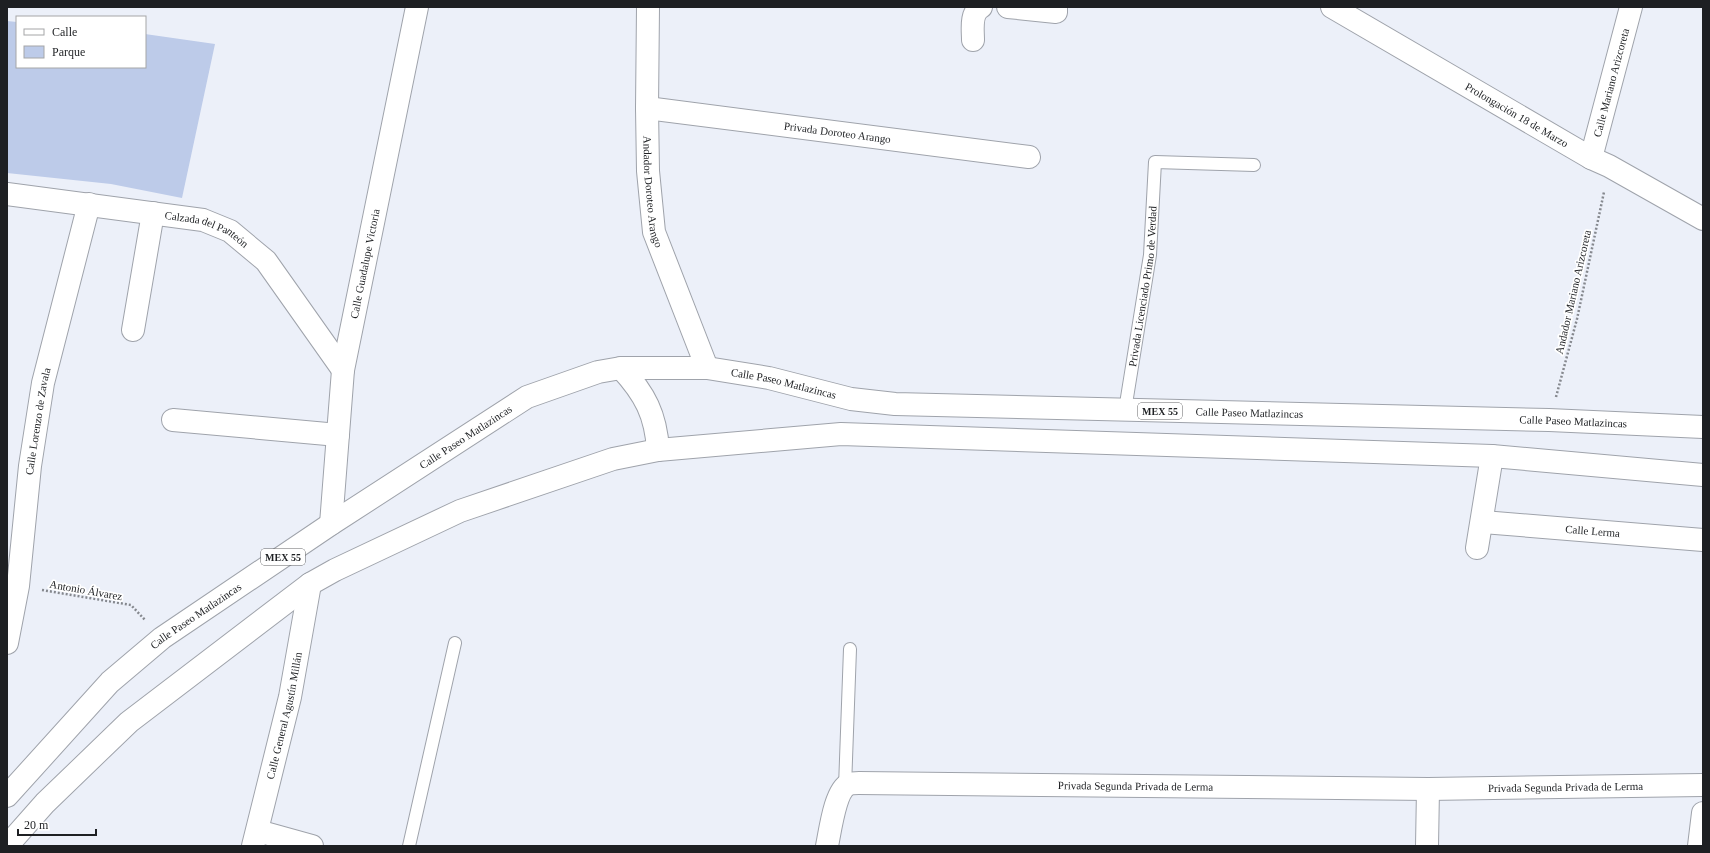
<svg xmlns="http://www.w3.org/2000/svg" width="1710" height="853" font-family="'Times New Roman',serif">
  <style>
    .green { fill: #bdcbe9 }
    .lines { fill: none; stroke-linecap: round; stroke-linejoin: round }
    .service-casing { stroke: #9fa3ab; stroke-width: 14 }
    .minor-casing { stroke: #9fa3ab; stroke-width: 24 }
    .tertiary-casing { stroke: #9fa3ab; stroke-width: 24 }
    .trunk-casing { stroke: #9fa3ab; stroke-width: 24 }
    .path { stroke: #85888e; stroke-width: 2.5; stroke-dasharray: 2 2; stroke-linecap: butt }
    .service { stroke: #fff; stroke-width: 12 }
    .minor { stroke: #fff; stroke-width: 22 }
    .tertiary { stroke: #fff; stroke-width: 22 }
    .trunk { stroke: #fff; stroke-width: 22 }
    .labels { text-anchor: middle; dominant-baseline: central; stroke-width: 3.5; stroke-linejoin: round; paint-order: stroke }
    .shield { fill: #fff; stroke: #626365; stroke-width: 1 }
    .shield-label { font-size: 10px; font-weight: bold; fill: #1e2023 }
    .street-label { font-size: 11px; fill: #1e2023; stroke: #fff }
  </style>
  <rect width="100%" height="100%" fill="#ecf0f9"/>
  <path class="green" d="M7,21L17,22V67H145V34L215,44L182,198L111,184L7,173Z"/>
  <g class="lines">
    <defs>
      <g id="service">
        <path id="s1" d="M1125,410L1150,255L1155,162L1254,165"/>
        <path d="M845,787L850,649"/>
        <path d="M409,846L455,643"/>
      </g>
      <g id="minor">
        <path id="s2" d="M648,7L647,108L648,171L654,232L707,368"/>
        <path d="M1008,7L1056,12V7"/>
        <path d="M973,40C973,30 970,13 981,7"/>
        <path id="s3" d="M647,108L1029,157"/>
        <path id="s4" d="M1591,158L1631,7"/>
        <path id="s5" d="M7,194L203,220L230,231L266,261L343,370"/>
        <path d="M133,330L153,213"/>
        <path d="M173,420L338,435"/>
        <path id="s6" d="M1483,522L1703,540"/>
        <path id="s7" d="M331,524L343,370L417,7"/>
        <path d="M1477,548L1492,456"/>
        <path id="s8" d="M7,643L18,586L30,466L43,383L89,204"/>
        <path d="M258,831L312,846"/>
        <path id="s9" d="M253,846L290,697L310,584"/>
        <path id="s10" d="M827,846C830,832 835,790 849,784C852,783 856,783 859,783L1428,789L1703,785"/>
        <path d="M1427,846L1428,789"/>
        <path d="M1699,846L1703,813"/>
      </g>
      <g id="tertiary">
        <path id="s11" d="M1332,7L1591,158L1609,166L1703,219"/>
      </g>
      <g id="trunk">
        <path d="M621,368C645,394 656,415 658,450"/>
        <path id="s12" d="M7,796L110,682L162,638L331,524L527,397L598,372L621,368H707L769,378L851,399L895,404L1549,420L1703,427"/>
        <path d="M7,846L45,803L129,722L310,584L335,570L460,511L613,459L658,450L841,434L1492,456L1703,475"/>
      </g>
    </defs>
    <use href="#service" class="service-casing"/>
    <use href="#minor" class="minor-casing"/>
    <use href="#tertiary" class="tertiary-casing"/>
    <use href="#trunk" class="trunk-casing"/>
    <path class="path" d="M1556,397L1577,319L1604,192
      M42,590L131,605L145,620"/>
    <use href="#service" class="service"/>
    <use href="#minor" class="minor"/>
    <use href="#tertiary" class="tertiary"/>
    <use href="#trunk" class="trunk"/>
  </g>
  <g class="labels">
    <g class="shield">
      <rect x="1138" y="403" width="44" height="16" rx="3"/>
      <rect x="261" y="549" width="44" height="16" rx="3"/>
    </g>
    <g class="shield-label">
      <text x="1160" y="411">MEX 55</text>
      <text x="283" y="557">MEX 55</text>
    </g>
    <g class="street-label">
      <text stroke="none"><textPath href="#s4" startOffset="78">Calle Mariano Arizcoreta</textPath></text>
      <text stroke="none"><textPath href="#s11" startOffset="214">Prolongación 18 de Marzo</textPath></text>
      <text stroke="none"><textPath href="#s3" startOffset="192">Privada Doroteo Arango</textPath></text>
      <text stroke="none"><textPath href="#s2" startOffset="185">Andador Doroteo Arango</textPath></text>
      <text stroke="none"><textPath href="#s5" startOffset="204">Calzada del Panteón</textPath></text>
      <text stroke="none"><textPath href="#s7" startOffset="263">Calle Guadalupe Victoria</textPath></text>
      <text stroke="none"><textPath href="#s1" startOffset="125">Privada Licenciado Primo de Verdad</textPath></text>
      <text transform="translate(1573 292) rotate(-77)">Andador Mariano Arizcoreta</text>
      <text stroke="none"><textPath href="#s12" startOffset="922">Calle Paseo Matlazincas</textPath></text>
      <text stroke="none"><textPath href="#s12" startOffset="1390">Calle Paseo Matlazincas</textPath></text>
      <text stroke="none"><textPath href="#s12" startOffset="1714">Calle Paseo Matlazincas</textPath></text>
      <text stroke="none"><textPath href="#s8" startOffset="224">Calle Lorenzo de Zavala</textPath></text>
      <text stroke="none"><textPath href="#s12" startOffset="586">Calle Paseo Matlazincas</textPath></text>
      <text stroke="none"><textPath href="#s6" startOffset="110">Calle Lerma</textPath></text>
      <text transform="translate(86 590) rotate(10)">Antonio Álvarez</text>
      <text stroke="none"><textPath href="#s12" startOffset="262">Calle Paseo Matlazincas</textPath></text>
      <text stroke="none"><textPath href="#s9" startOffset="134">Calle General Agustín Millán</textPath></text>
      <text stroke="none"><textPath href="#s10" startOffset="354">Privada Segunda Privada de Lerma</textPath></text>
      <text stroke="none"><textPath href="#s10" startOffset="784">Privada Segunda Privada de Lerma</textPath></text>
    </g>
  </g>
  <rect width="1710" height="853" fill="none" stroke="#1e2023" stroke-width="16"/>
  <rect x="16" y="16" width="130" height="52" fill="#ffffff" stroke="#a5a6a7"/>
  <rect x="24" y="29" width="20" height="6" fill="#ffffff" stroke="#a5a6a7"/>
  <text x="52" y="36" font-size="12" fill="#1e2023">Calle</text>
  <rect x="24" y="46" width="20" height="12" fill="#bdcbe9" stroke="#a5a6a7"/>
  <text x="52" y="56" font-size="12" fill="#1e2023">Parque</text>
  <path d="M18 829v6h78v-6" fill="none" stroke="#1e2023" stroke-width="2"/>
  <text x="24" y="829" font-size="12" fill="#1e2023" stroke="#ffffff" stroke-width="3" paint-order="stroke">20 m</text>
</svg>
